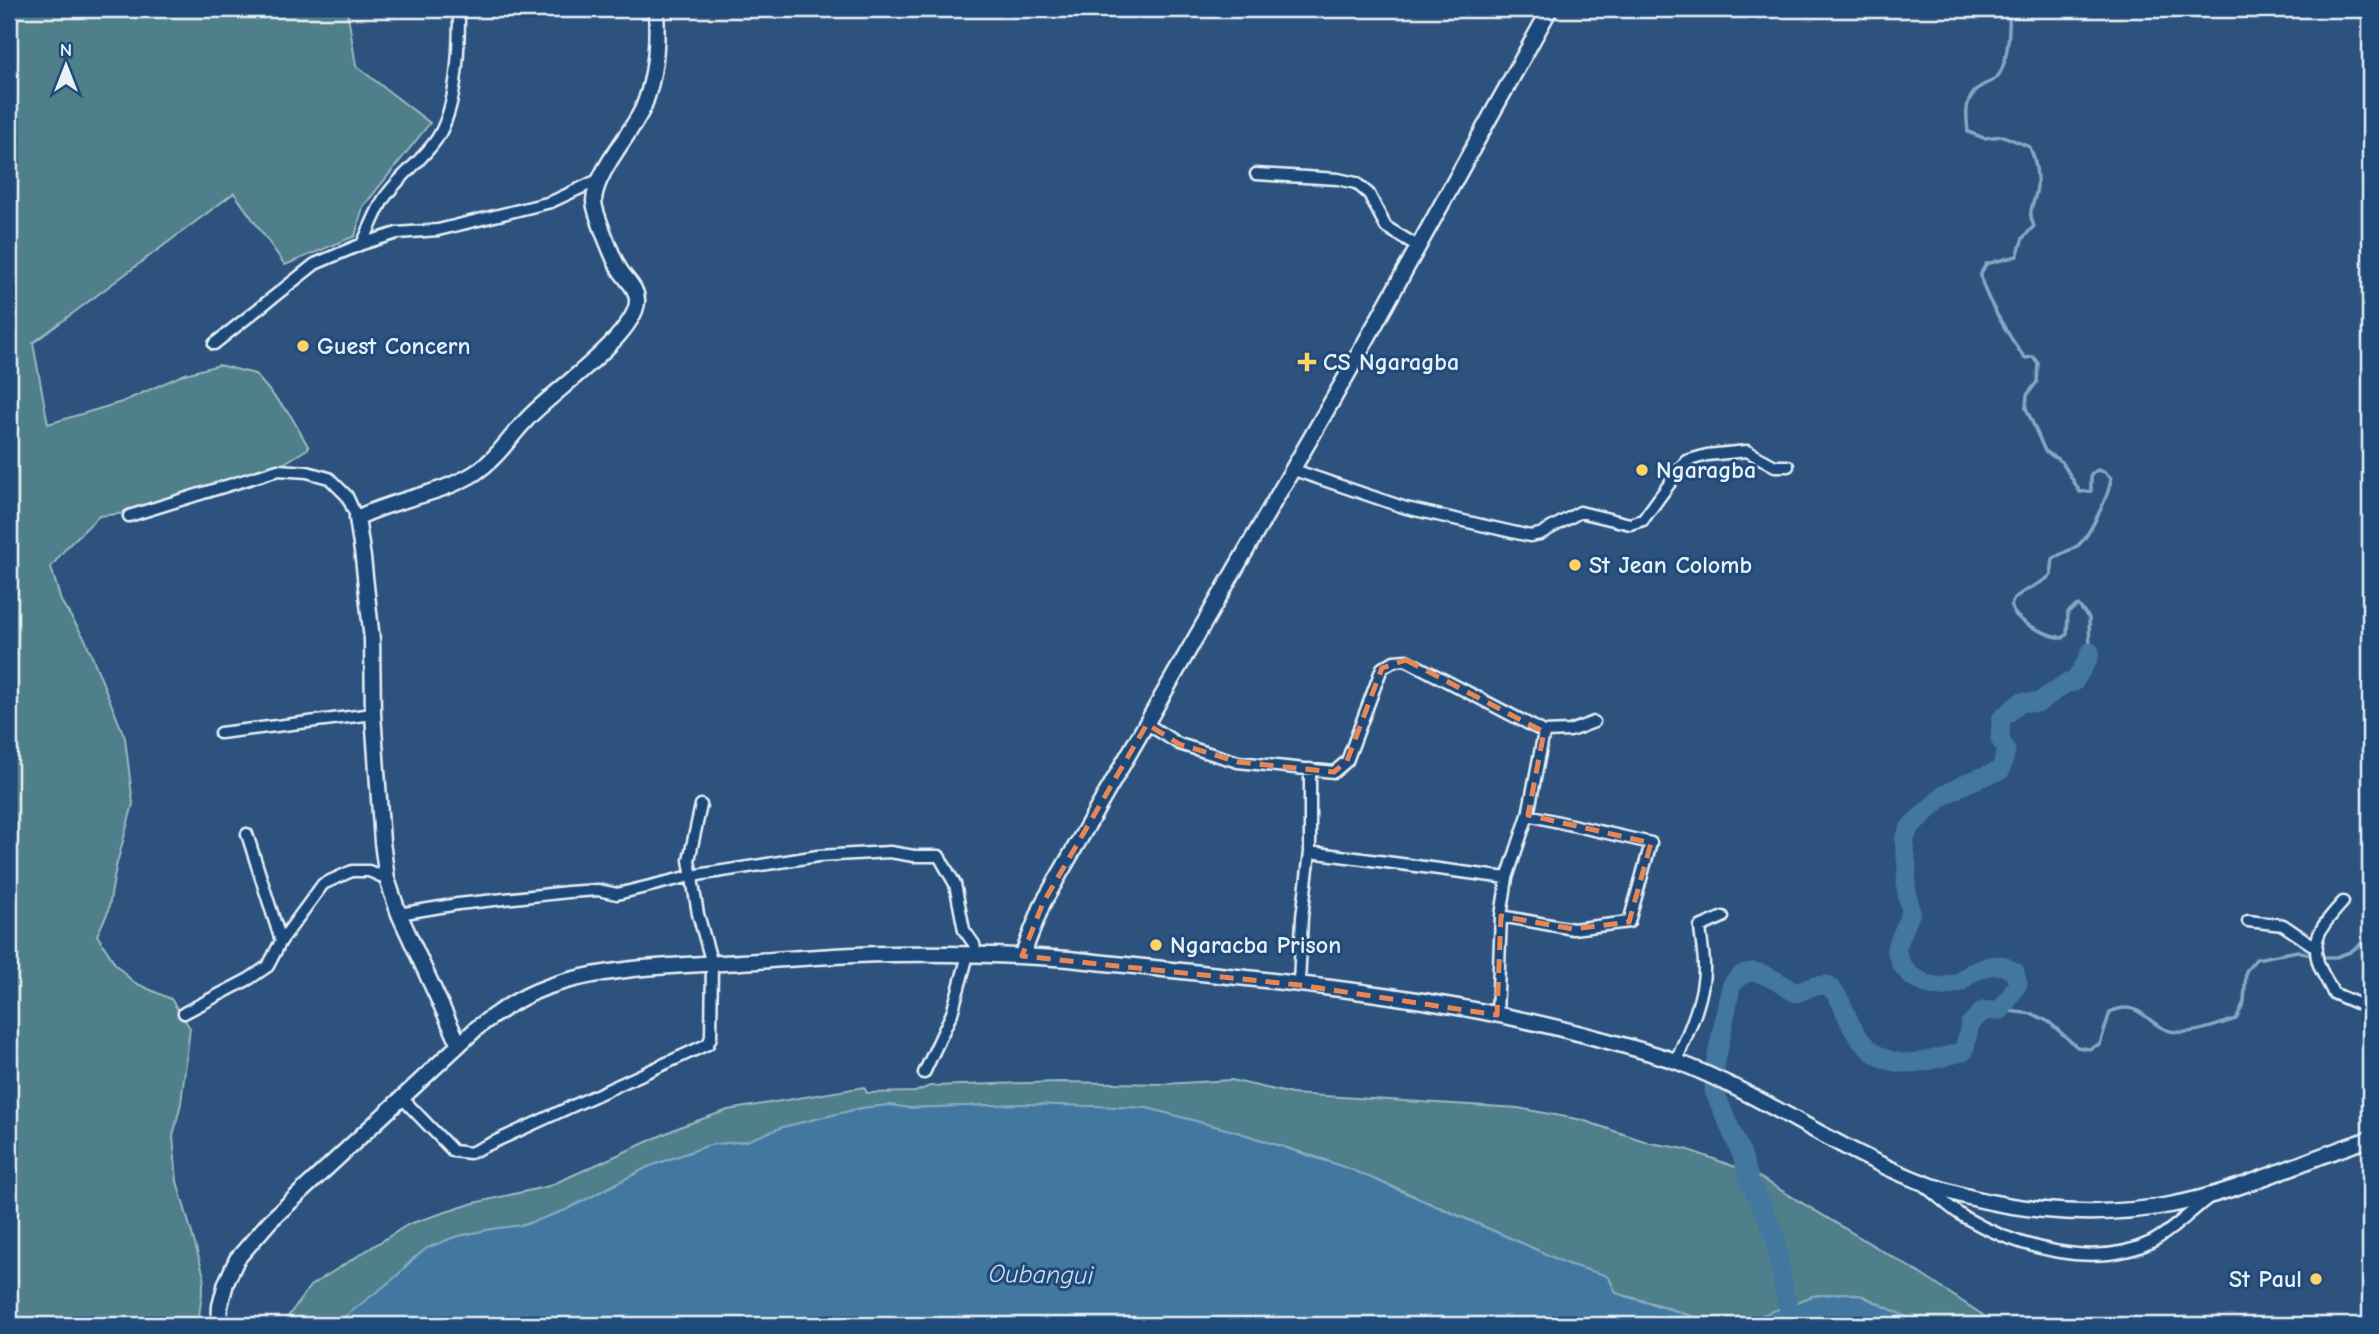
<svg xmlns="http://www.w3.org/2000/svg" width="2379" height="1334" font-family="'Comic Neue',sans-serif">
  <style>
    .green { fill: #4f7f8a; stroke: #9cb8c1; stroke-width: 2 }
    .water { fill: #42779f; stroke: #84a8c3; stroke-width: 2 }
    .lines { fill: none; stroke-linecap: round; stroke-linejoin: round }
    .stream { stroke: #84a8c3; stroke-width: 3.5 }
    .river { stroke: #42779f; stroke-width: 19 }
    .street-casing { stroke: #e8f1f8; stroke-width: 15 }
    .secondary-casing { stroke: #e8f1f8; stroke-width: 19 }
    .street { stroke: #1f4a7a; stroke-width: 10 }
    .secondary { stroke: #1f4a7a; stroke-width: 14 }
    .marked { fill: none; stroke: #e88753; stroke-width: 5; stroke-dasharray: 14 9; stroke-linejoin: round }
    .poi-dot { fill: #ffd166; stroke: #1f4a7a; stroke-width: 2.5 }
    .labels { text-anchor: middle; dominant-baseline: central; stroke-width: 6; stroke-linejoin: round; paint-order: stroke }
    .poi-label { font-size: 24px; font-weight: bold; fill: #e8f1f8; stroke: #1f4a7a; text-anchor: start }
    .water-label { font-size: 26px; font-style: italic; fill: #cfdfeb; stroke: #1f4a7a }
  </style>
  <rect width="100%" height="100%" fill="#2e527e"/>
  <filter id="ink" filterUnits="userSpaceOnUse"><feTurbulence type="fractalNoise" baseFrequency=".0143" numOctaves="2"/><feDisplacementMap in="SourceGraphic" scale="14" xChannelSelector="R" yChannelSelector="G"/><feConvolveMatrix kernelMatrix="1 2 1 2 8 2 1 2 1" color-interpolation-filters="sRGB"/></filter>
  <g filter="url(#ink)">
    <path class="green" d="M9,9H347L356,66L430,123L363,207L355,236L285,265L234,193L33,343L48,424L122,402L185,374L219,365L255,374L291,416L309,448L278,467L229,480L164,509L99,516L66,548L51,567L61,601L85,639L125,738L133,804L116,867L108,912L97,935L116,965L133,982L171,999L190,1028L181,1103L173,1136L177,1181L204,1276L198,1325H9Z
      M1231,1080L1292,1094L1518,1108L1582,1120L1650,1143L1686,1149L1752,1173L1916,1271L1998,1325H1923L1863,1296L1846,1293L1813,1296L1758,1317L1745,1325H1708L1691,1316L1662,1306L1616,1293L1609,1278L1604,1275L1567,1264L1526,1245L1396,1188L1325,1160L1240,1133L1147,1108L1025,1104L909,1108L890,1105L862,1108L783,1127L747,1141L710,1145L648,1167L566,1210L544,1218L524,1225L492,1229L455,1237L428,1248L413,1259L396,1277L334,1325H282L310,1286L409,1224L474,1203L549,1186L682,1126L728,1110L864,1087L867,1093L915,1092L930,1086L1061,1082L1165,1084Z"/>
    <path class="water" d="M1025,1104L1147,1108L1240,1133L1350,1169L1526,1245L1567,1264L1604,1275L1609,1278L1616,1293C1647,1304 1679,1309 1708,1325H334L396,1277L413,1259L427,1248L455,1237L492,1229L524,1225L544,1218L566,1210L648,1167L710,1145L747,1141L783,1127L862,1108L890,1105L909,1108Z
      M1846,1293L1862,1296L1923,1325H1745L1758,1317L1813,1296Z"/>
    <g class="lines">
      <path class="stream" d="M2008,9C2011,24 2008,69 1995,79C1991,83 1985,83 1980,87C1964,99 1966,113 1968,132L1984,138L2003,136L2030,147C2036,162 2039,177 2036,193C2033,205 2027,213 2034,226L2023,238L2017,256L1986,264C1984,268 1982,271 1981,274C1980,291 2014,344 2025,358L2033,357L2038,363L2037,382L2027,395L2026,408L2045,451L2062,462L2080,492L2091,491V475L2097,470L2105,472L2111,478C2110,493 2089,538 2077,546C2069,551 2061,553 2053,559L2051,575C2041,585 2023,589 2014,599C2000,617 2050,637 2063,638L2067,634L2068,612L2078,605L2089,618L2090,652
        M2001,1010L2033,1014L2049,1022L2077,1047L2089,1049L2100,1044L2110,1012C2141,998 2146,1025 2170,1031C2192,1036 2216,1025 2236,1019L2244,1002L2246,971L2256,959L2298,951L2317,957H2336L2350,952L2370,937"/>
      <path class="river" d="M1794,1325L1785,1296L1774,1233L1750,1182L1742,1155L1714,1091L1715,1066L1731,987C1749,956 1774,981 1796,993L1814,986L1827,985C1841,995 1844,1012 1852,1027C1880,1077 1919,1064 1964,1051L1970,1024L1983,1011L2001,1010L2018,984L2015,972L2001,965L1989,966L1971,973L1959,983L1941,987L1926,984L1911,976L1901,964L1896,949L1911,912L1906,887L1907,866L1904,840L1910,827L1944,795L1969,782L2001,770L2006,750L2000,739L2001,719L2021,702L2038,703L2066,683L2074,682L2088,659L2090,652"/>
      <defs>
        <path id="street" d="M1256,174L1338,179L1356,183L1369,194L1386,227L1419,247
          M362,244C369,230 375,214 383,200C397,178 421,162 436,140C458,108 459,46 459,9
          M214,344L315,264L362,244L397,233L438,230L551,202L600,179
          M1291,469L1406,508L1530,536L1540,534L1580,512L1630,524L1643,520L1686,461L1707,455L1747,451L1775,466H1788
          M129,516L278,470L307,472L329,478L347,496L357,518
          M1147,724L1179,744L1238,762L1334,772L1347,761L1382,668L1394,661L1406,660L1544,732L1570,731L1594,722
          M220,733L373,714
          M247,834L281,941
          M1310,852L1507,878
          M2343,902C2327,920 2310,936 2318,962C2321,973 2329,983 2333,993L2370,1009
          M399,914L458,904L568,892L598,890L617,894L691,876L818,856L890,852L914,856H939L955,884L964,930L974,944L976,955
          M1501,916L1573,929L1629,922L1651,843L1528,815
          M2248,921L2283,925L2317,948
          M1299,985L1302,917L1310,852V769
          M184,1013L249,979L268,966L281,941L323,884L352,871H369L387,879
          M1497,1015L1501,916L1507,878L1528,815L1544,732
          M1676,1061C1688,1033 1705,997 1704,966C1704,953 1701,940 1700,927L1723,917
          M924,1073L952,1013L968,955
          M402,1098L453,1151L470,1153L708,1044L711,1037L712,964L698,914L689,860L701,805
          M1926,1187C1939,1197 1951,1209 1964,1217C2016,1247 2094,1270 2151,1242C2171,1232 2189,1213 2207,1199"/>
        <path id="secondary" d="M1022,956L1043,903L1347,375L1550,9
          M459,1044L399,914L387,879L382,842L373,714L372,640L363,558L357,518C393,499 440,495 475,473C498,458 511,435 530,416C554,391 635,335 637,302C638,289 627,281 620,270C614,261 594,211 594,201C595,173 631,134 643,108C656,76 658,42 656,9
          M219,1325L220,1306L226,1283L237,1259L270,1221L478,1027C500,1010 521,996 547,987C606,966 679,966 741,962C792,959 843,954 894,954C953,953 1011,955 1069,959C1247,979 1428,991 1600,1039C1626,1046 1653,1053 1678,1062C1761,1094 1834,1147 1916,1180C1995,1211 2087,1220 2170,1205C2240,1192 2303,1160 2370,1139"/>
      </defs>
      <use href="#street" class="street-casing"/>
      <use href="#secondary" class="secondary-casing"/>
      <use href="#street" class="street"/>
      <use href="#secondary" class="secondary"/>
    </g>
  </g>
  <path class="marked" d="M1406,660L1544,732L1528,815L1651,843L1629,922L1573,929L1501,916L1497,1015L1299,985L1022,956L1043,903L1147,724L1179,744L1238,762L1334,772L1347,761L1382,668Z"/>
  <g class="poi-dot">
    <circle cx="303" cy="346" r="7"/>
    <path d="M1303.5 351.5h7v7h7v7h-7v7h-7v-7h-7v-7h7z"/>
    <circle cx="1642" cy="470" r="7"/>
    <circle cx="1575" cy="565" r="7"/>
    <circle cx="1156" cy="945" r="7"/>
    <circle cx="2316" cy="1279" r="7"/>
  </g>
  <g class="labels">
    <g class="poi-label">
      <text x="317" y="346">Guest Concern</text>
      <text x="1323" y="362">CS Ngaragba</text>
      <text x="1656" y="470">Ngaragba</text>
      <text x="1589" y="565">St Jean Colomb</text>
      <text x="1170" y="945">Ngaracba Prison</text>
      <text x="2302" y="1279" text-anchor="end">St Paul</text>
    </g>
    <g class="water-label">
      <text transform="translate(1041 1275) rotate(1)">Oubangui</text>
    </g>
  </g>
  <rect width="2379" height="1334" fill="none" stroke="#1f4a7a" stroke-width="35"/>
  <rect x="18" y="18" width="2344" height="1299" fill="none" stroke="#e8f1f8" stroke-width="2.5" filter="url(#ink)"/>
  <g transform="translate(66 66)" stroke="#1f4a7a" stroke-width="5" paint-order="stroke">
  <path d="M0-5L12 26L0 18L-12 26Z" fill="#e8f1f8"/>
  <text y="-10" font-size="19" font-weight="bold" text-anchor="middle" fill="#e8f1f8">N</text>
  </g>
</svg>
